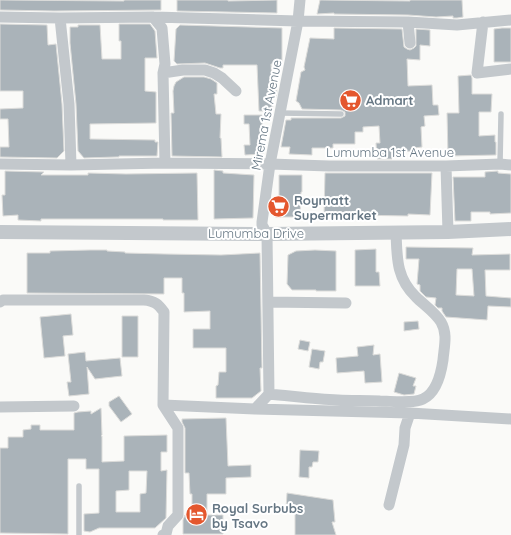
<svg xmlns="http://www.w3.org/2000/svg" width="511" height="535" font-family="Quicksand,sans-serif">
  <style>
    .building { fill: #aab3b9; stroke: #dcdcda; fill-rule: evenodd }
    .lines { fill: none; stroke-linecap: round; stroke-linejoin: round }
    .service { stroke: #c3c8cc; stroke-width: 5.5 }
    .minor { stroke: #c3c8cc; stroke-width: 11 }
    .tertiary { stroke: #c3c8cc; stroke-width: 14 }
    .labels { text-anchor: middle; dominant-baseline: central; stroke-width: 4; stroke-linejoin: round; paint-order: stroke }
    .poi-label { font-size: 13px; font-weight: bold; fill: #657683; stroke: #fff; text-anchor: start }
    .street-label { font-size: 13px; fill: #657683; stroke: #fff }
  </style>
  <rect width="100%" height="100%" fill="#fafaf8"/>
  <path class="building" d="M0,0L124,1V0H161V10L54,11L0,10Z
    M177,0H228V1L277,0V13L177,11Z
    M320,0L410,1V0H462L463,17L457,18H453V16L436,17L408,15L334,14V13L317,14Z
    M0,24L47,25L48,45L56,44L62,104L64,151L57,158L0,157V147H9L8,119H0V109L23,108V91H0Z
    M119,24H150L155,31L157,58H145V91L156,92V123L90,124V139L155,140V142H158L157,156H119V157H116L84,158L78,151L76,104L70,43V27H78V25H100L102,59H121V41H119Z
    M180,25L282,28V63L271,64L272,83H276L277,93L276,98H272L273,111H259L257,65H223V68H220L205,63L177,64L174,61L176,29Z
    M334,28L402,29L404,47L407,49L410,50L414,48L416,46V29L430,30V46L420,45V60L407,59L408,86L432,85L433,105H438L439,115L424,116L425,126L421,127L422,147L414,148V151L392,152V159H377L376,143H380L379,126L363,127V132H355V144H333V148H312V155L289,154L290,147H281L286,120H291V118H341L345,116V112L341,110L302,109L299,103L296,101L301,72L305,70L304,67L310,38L334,39Z
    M502,28H511V62H494V29Z
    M471,75L472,78V94H492L491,112H479V136L495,135V142H496V155L448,156L447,113H459L458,76Z
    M184,77H204L211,79L217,83V94H214L216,114H221L220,138H221L222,157L172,156L171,113H174L173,91L174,86L176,82Z
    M244,115H262L263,154L245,155L244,145H250L249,124H244Z
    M214,170L223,171V173L254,175L253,218L214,219Z
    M5,171L44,172L41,175H88V173L126,174L197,173L198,220H163V219H41V221L18,220V215L3,216L2,195H5Z
    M498,171V173L511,174V213L490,214V212H471V221H455L453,177H485V172Z
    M325,173H432L430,215L408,214V216L355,215V216L324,215Z
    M279,175H302V192H301L300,217H275V199H279Z
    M406,247L473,248L472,255L510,254V270H485L486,296L511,298V307L488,306L487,320L446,317L442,311V308H438L435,305L436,298L426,297L420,291V285L417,284L419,259H406ZM457,269H472L474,296L456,295Z
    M376,249V272H379L380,286H355V250Z
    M90,250H107V251L125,252V253L164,254L221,255L260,253L262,368H260L261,391L252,398H216V386L218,385L219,372H226V348H193V329H210V311L184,312V293H182V278H164V294L27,293V253H50V251Z
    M315,250L336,251V291H316V290H292L287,284L288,255L296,251Z
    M71,314L73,335L63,336L65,356L44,358L40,317Z
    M122,316H138V357H122Z
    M418,321L419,329L404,331V322Z
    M300,340L310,342L308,351L298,349Z
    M374,345L373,355L380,354L382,382L365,383L364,371L337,373L336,358L358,356L357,347Z
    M312,349L325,351L323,362H320L319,369L309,367Z
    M85,352L86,361L120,358L122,376L95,379L87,367L89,394L69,396L67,382H71L68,354Z
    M399,373L416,378L413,386H416L414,394L404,395L394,392Z
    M119,396L132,414L121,422L109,406V402Z
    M101,408L102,435L101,436H102V462L124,461V436L167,435V452H161V471L167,470L166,518L155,528H99L90,532L84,531V514L99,513V469H86V459H68V534L0,533V448H8V437H23V430L31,429V425H40V430H74V413L78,412L91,411V414ZM129,471H147L146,493L140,494V512H116V491L129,490Z
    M226,418L228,466L251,465V477L226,478V494H207V515H223V534H183V520L185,515H192V494H190L189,473H185V428L182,422V419Z
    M300,450L319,451L318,462H313L312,467H309V478L299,477Z
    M287,493L333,500L335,522H332L336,535H295V510H286Z"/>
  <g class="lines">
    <path class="service" d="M280,113L341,114
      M500,164L501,114
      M79,535V486"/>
    <path class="minor" d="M0,17L60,18L69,104L71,165
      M153,17L162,28L165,64L163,73L165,163
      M60,18L153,17L298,21L408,22L457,25L511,20
      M408,22L410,43
      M483,22L477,73L511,69
      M163,73L183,70H205L214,73L222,78L236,91
      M0,164L71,165L165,163L270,164L329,166H446L500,164L511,165
      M446,166L448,232
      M0,302L3,300H144C155,301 158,304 164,312L163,405L178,428V515L168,526L166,534L163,535
      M268,302L346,303
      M269,394C292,396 315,399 338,400C352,401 366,400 380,401C391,401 413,404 423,399C436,393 441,374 443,360C444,347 448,334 441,322C435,312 424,305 416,297C396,278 397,257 396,232
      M163,405L255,409L410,413L511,419
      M0,407L74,406
      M255,409L269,394L267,234L262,225V222L270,164L298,21L300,0
      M389,505L404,445L405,428L410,413"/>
    <path class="tertiary" d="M0,232L267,234L448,232L511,229"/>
  </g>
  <defs>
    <symbol id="supermarket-disc" viewBox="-11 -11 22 22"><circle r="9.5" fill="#e4572e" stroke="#fff"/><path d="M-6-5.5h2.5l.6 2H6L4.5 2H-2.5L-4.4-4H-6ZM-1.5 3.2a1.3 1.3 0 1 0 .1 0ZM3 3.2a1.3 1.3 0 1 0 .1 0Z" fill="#fff"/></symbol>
    <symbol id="hotel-disc" viewBox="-11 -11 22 22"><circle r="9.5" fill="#e4572e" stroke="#fff"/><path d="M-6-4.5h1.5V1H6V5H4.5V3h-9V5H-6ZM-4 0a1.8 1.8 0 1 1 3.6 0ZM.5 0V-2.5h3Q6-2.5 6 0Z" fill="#fff"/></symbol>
  </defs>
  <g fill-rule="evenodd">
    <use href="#supermarket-disc" x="338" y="88" width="25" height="25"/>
    <use href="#supermarket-disc" x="266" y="194" width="25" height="25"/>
    <use href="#hotel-disc" x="184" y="502" width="25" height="25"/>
  </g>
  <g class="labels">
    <g class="poi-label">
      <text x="366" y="100">Admart</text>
      <text x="294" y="200">Roymatt<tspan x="294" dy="15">Supermarket</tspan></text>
      <text x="212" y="508">Royal Surbubs<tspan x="212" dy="15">by Tsavo</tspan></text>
    </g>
    <g class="street-label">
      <text transform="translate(266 115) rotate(-79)">Mirema 1st Avenue</text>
      <text x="390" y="152">Lumumba 1st Avenue</text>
      <text x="256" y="233">Lumumba Drive</text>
    </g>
  </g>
</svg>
